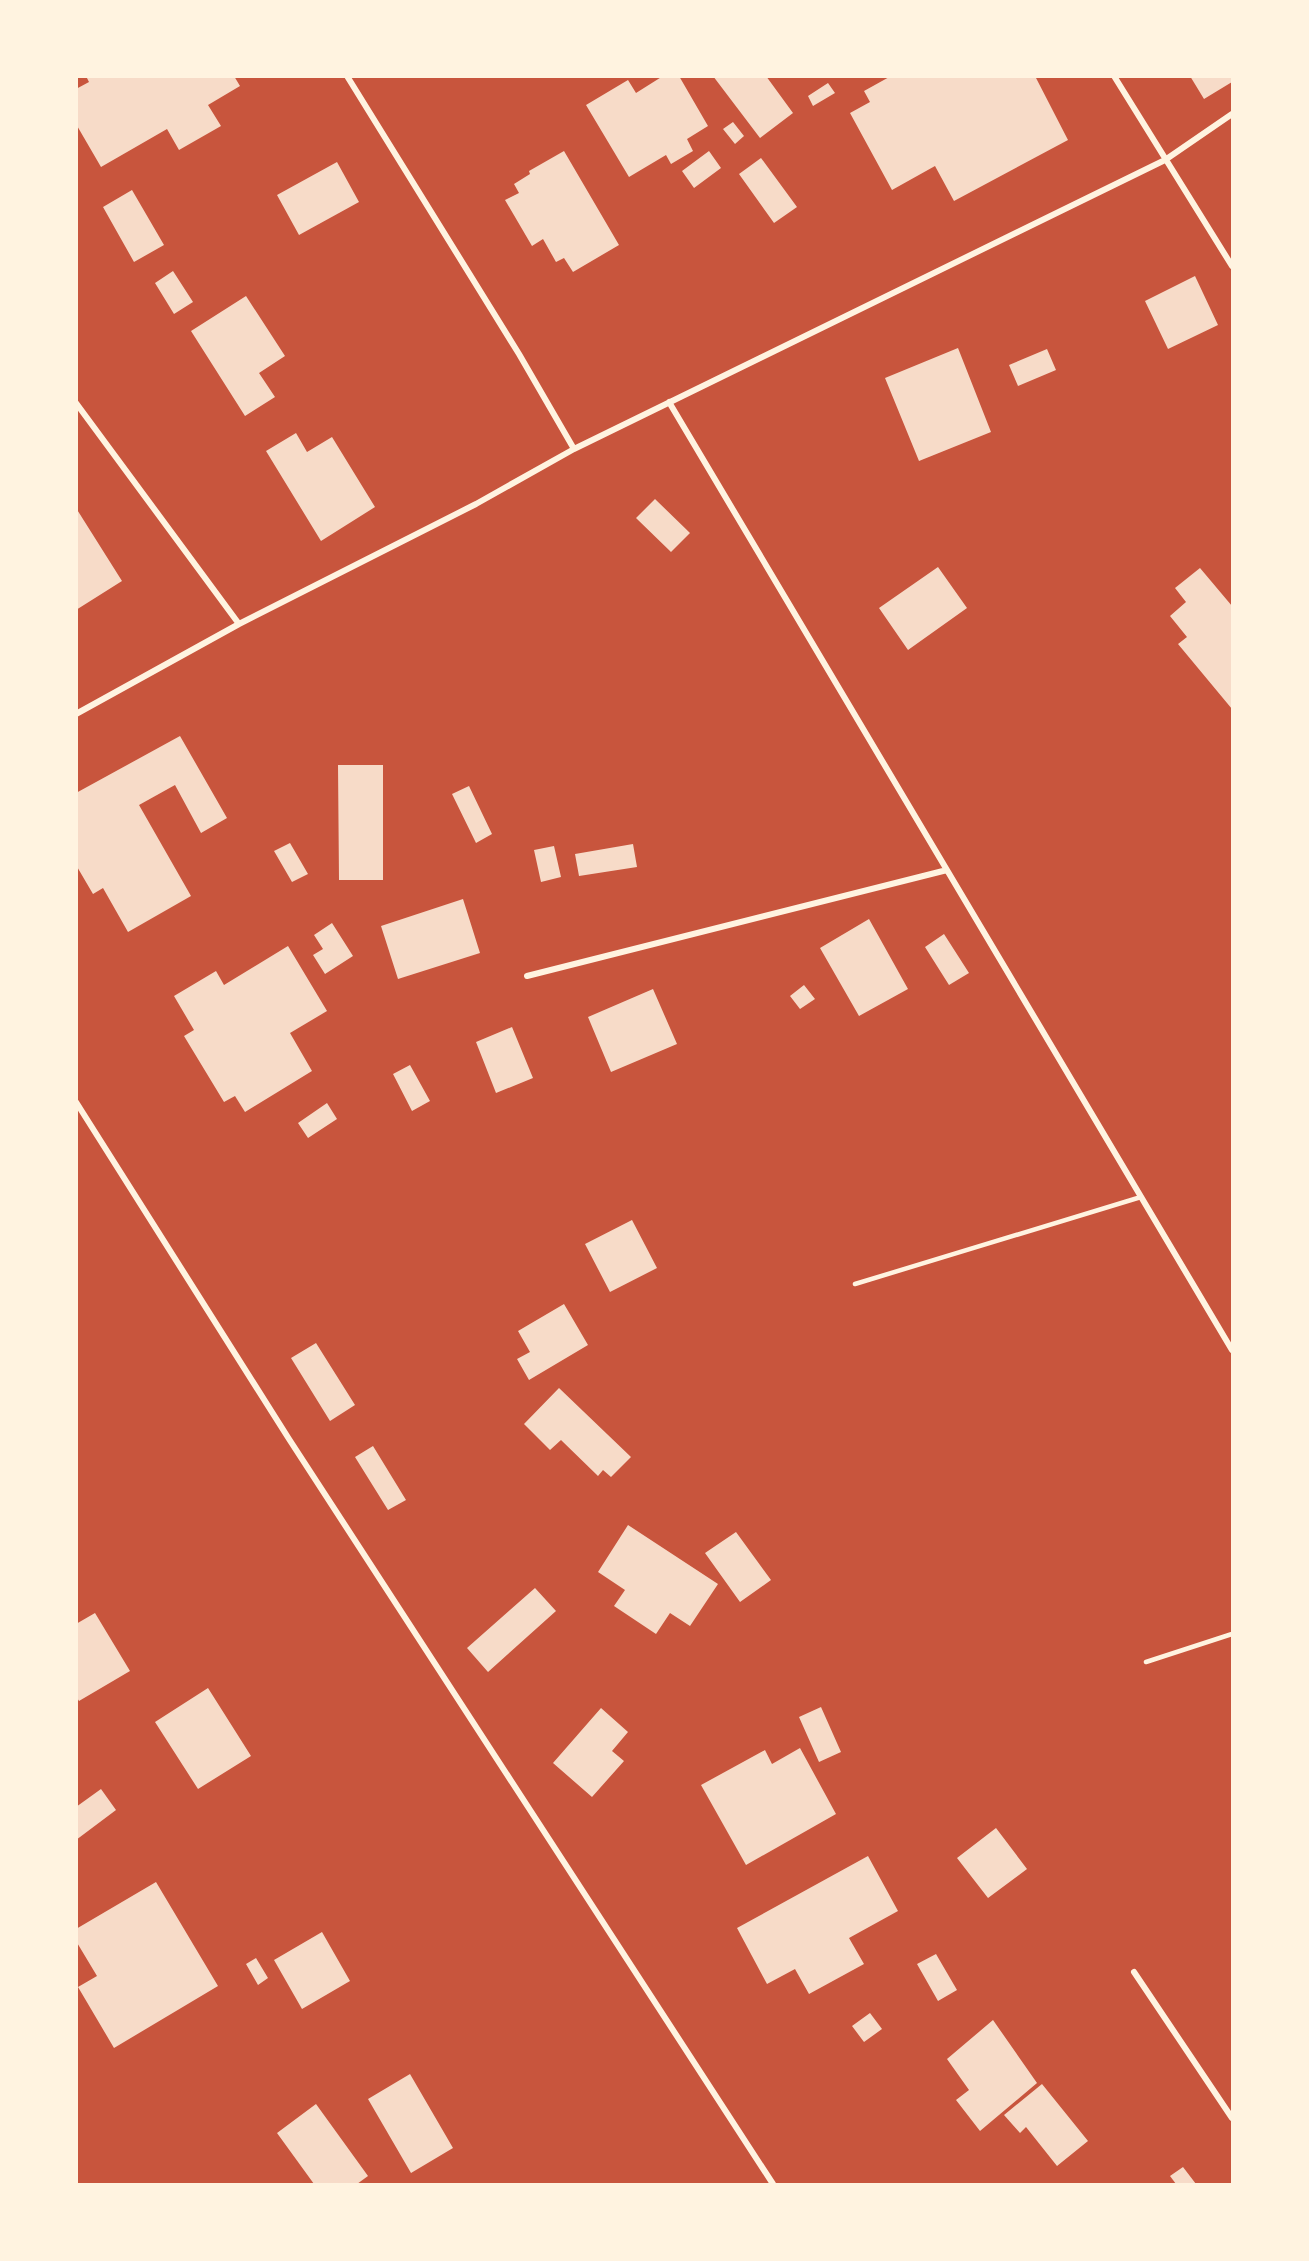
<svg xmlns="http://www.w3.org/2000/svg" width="1309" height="2261" font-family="'IBM Plex Sans',sans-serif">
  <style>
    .building { fill: #f7dbc8 }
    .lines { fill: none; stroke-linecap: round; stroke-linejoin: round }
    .service { stroke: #fff3e0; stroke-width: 4.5 }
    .minor { stroke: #fff3e0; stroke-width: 6 }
  </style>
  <rect width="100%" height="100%" fill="#c8553d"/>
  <path class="building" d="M86,76H234L240,86L208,105L221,126L179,150L167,129L101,167L76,124V89L89,82Z
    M663,76H679L708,126L687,139L693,151L671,164L666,155L629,177L586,105L628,80L636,93Z
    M713,76H766L793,113L760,138Z
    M891,76H1035L1068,140L954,201L935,166L892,190L850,113L870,102L864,91Z
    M1190,76H1232V82L1204,99Z
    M828,83L835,93L813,106L808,96Z
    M733,122L744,136L735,144L723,129Z
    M564,151L619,245L573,272L564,258L556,262L543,239L532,246L505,200L519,193L514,184L530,174L529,171Z
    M709,151L721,168L694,188L682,171Z
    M761,158L797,207L774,223L739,174Z
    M337,162L359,202L299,235L277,195Z
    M132,190L164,245L134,262L103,207Z
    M173,271L193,302L174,314L155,283Z
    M1195,276L1218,325L1168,349L1145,301Z
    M246,296L285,356L259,373L275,397L245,416L191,331Z
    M958,348L991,432L919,461L885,378Z
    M1047,349L1056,370L1018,386L1009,365Z
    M296,433L307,452L332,437L375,507L321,541L266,451Z
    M655,499L690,533L671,552L636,518Z
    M76,508L122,581L76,610Z
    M938,567L967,608L908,650L879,608Z
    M1200,568L1232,606V709L1178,644L1187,637L1170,616L1186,602L1175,588Z
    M180,736L227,818L201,833L175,785L139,805L191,896L128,932L103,888L93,894L76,865V793Z
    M338,765H383V880H339Z
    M469,786L492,834L476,843L452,794Z
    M290,843L308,874L292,882L274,851Z
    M633,844L637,867L579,876L575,854Z
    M554,846L561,877L541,882L534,850Z
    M463,899L480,953L398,979L381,926Z
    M869,919L908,989L859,1016L820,948Z
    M332,923L353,956L325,974L313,955L323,949L314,935Z
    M944,934L969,973L949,985L925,947Z
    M288,946L327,1011L290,1033L312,1071L245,1112L235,1096L224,1102L184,1036L194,1030L174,996L216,971L224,985Z
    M804,985L815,999L800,1009L790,996Z
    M653,989L677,1044L611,1072L588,1017Z
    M512,1027L533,1078L496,1093L476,1042Z
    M410,1065L430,1101L412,1111L393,1074Z
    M327,1103L337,1119L308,1138L298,1123Z
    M632,1220L657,1268L610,1292L585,1244Z
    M564,1304L588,1345L529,1380L517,1359L530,1352L518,1331Z
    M316,1343L355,1405L330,1421L291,1358Z
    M559,1388L631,1457L611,1477L603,1470L598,1476L561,1440L550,1450L524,1424Z
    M373,1446L406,1500L388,1510L355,1457Z
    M628,1525L718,1584L690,1626L670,1613L656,1634L614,1606L625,1590L598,1572Z
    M736,1532L771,1580L740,1602L705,1553Z
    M535,1588L556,1611L488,1672L467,1648Z
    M95,1613L130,1671L79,1701L76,1696V1624Z
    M208,1688L251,1756L198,1789L155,1722Z
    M821,1707L841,1752L819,1762L799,1717Z
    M601,1708L628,1732L612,1751L624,1761L592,1797L553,1763Z
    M800,1748L836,1814L746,1865L701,1785L765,1750L772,1764Z
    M101,1789L116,1810L76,1840V1807Z
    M996,1828L1027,1869L988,1898L957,1858Z
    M868,1856L898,1911L849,1938L864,1964L809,1994L795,1969L767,1984L737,1928Z
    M156,1882L218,1986L114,2048L78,1987L97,1976L76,1941V1929Z
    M322,1932L350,1981L302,2009L274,1960Z
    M936,1954L957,1990L938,2001L917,1964Z
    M256,1958L268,1978L258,1985L246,1964Z
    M870,2013L882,2029L864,2042L852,2026Z
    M993,2020L1037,2083L980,2131L956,2100L969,2090L947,2059Z
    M410,2074L453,2148L411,2173L368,2099Z
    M1042,2084L1088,2141L1057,2166L1026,2127L1020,2133L1004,2115Z
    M316,2104L368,2176L357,2184H314L277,2133Z
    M1183,2167L1196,2184H1176L1170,2176Z"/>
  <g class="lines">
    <path class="service" d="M855,1284L1141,1197
      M1146,1662L1232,1634"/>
    <path class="minor" d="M1114,76L1232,266
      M669,402L1232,1350
      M76,403L239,624
      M574,449L1165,160L1232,114
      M76,714L239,624L476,504L574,449L519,354L347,76
      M527,976L947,870
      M76,1102L289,1439L773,2184
      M1134,1972L1232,2118"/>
  </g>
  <rect width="1309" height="2261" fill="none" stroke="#fff3e0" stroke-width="156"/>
</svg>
